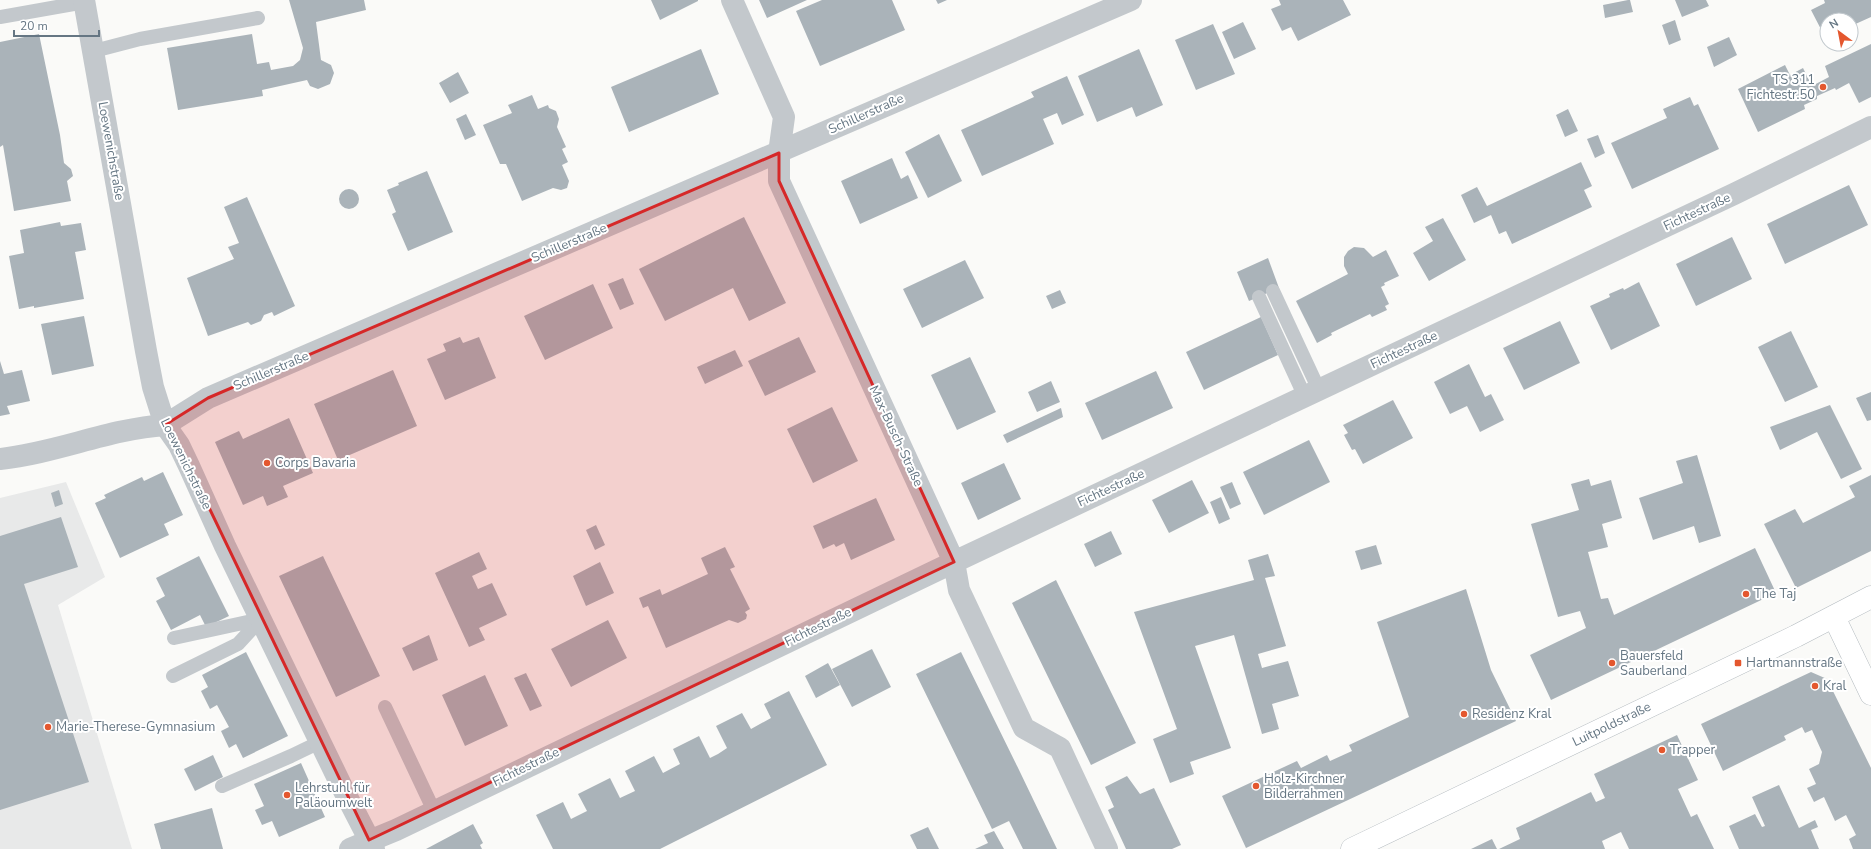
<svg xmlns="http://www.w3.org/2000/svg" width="1871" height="849" font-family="'Nunito Sans',sans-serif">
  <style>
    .built { fill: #e8e9e9 }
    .building { fill: #aab3b9 }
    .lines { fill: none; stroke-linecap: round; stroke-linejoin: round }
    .secondary-casing { stroke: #b3babf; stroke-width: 23 }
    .service { stroke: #c3c8cc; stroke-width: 14 }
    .minor { stroke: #c3c8cc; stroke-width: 22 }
    .tertiary { stroke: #c3c8cc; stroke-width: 22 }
    .secondary { stroke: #fff; stroke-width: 22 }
    .marked { fill: #d62828; fill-opacity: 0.2; stroke: #d62828; stroke-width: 3; stroke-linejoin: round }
    .poi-dot { fill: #e4572e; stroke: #fff; stroke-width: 1.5 }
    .labels { text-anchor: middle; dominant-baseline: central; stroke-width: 4; stroke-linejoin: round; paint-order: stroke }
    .poi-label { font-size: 13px; fill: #657683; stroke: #fff; text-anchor: start }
    .street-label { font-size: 13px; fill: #657683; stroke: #fff }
  </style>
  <rect width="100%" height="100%" fill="#fafaf8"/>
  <path class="built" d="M66,482L105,577L58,605L132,849H0V498Z"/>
  <path class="building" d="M289,0H364L366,10L316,22L321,60L331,65L334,73L330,84L318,89L310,86L307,80L262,90L263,96L178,110L167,48L252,34L257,64L269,62L271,70L293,66L300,60L303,48Z
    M651,0H698V1L660,20Z
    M759,0H807L767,18Z
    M822,0H892L905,30L820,66L796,11Z
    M936,0H947L938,4Z
    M1279,0H1343L1351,15L1298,41L1291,27L1282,31L1271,9L1281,5Z
    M1628,0H1630L1633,12L1605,18L1603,5Z
    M1675,0H1706L1709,6L1682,17Z
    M1824,0H1871V17L1851,26V20H1827V38L1826,39L1811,10L1825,3Z
    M1675,20L1681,40L1669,45L1662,25Z
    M1243,22L1256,49L1234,59L1222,32Z
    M1213,24L1235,74L1196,90L1175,40Z
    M39,34L60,135L64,163L71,169L73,176L67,181L71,201L14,211L3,145L0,147V42Z
    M1729,37L1737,55L1714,67L1707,47Z
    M1871,44V97L1859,103L1849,83L1836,90L1835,88L1817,96V99L1804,105L1805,109L1758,132L1738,89L1785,65L1790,75L1803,68L1812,86L1829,77L1825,66Z
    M701,49L719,94L629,132L611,87Z
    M1139,49L1163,105L1136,117L1132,107L1097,122L1078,76Z
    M458,72L469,93L450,103L439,83Z
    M1067,76L1084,115L1062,125L1057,113L1043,119L1054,144L982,176L961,130L1034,97L1031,92Z
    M532,95L538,109L548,105L549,108L556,111L559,119L557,127L566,147L562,149L568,162L562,165L569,181L567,188L561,190L553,188L522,201L506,164H500L483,125L512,113L508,105Z
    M1690,97L1694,106L1698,104L1719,149L1632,189L1611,143L1667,118L1663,109Z
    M1568,109L1578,131L1565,137L1556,115Z
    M466,114L476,135L465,140L456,119Z
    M939,134L962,181L928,198L905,152Z
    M1598,135L1605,153L1595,158L1587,139Z
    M892,158L901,179L908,175L918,198L860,224L841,181Z
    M1581,162L1592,186L1584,190L1592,207L1512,244L1506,231L1499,234L1491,215L1474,223L1461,195L1477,187L1487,206Z
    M427,171L453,232L408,251L392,214L396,212L387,190L399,185L398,183Z
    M1849,185L1868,225L1785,264L1767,224Z
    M339 199a10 10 0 1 1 20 0a10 10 0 1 1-20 0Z
    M247,197L295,306L274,316L272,312L264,315L261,321L251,325L248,322L208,336L187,278L234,259L228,247L239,243L224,207Z
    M744,217L786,303L749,321L733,288L665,321L639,269Z
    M1443,218L1466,260L1429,281L1413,253L1433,241L1425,227Z
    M60,222L61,226L81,223L86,250L75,252L84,299L34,308V306L19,309L9,256L24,253L20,230Z
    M1732,237L1752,279L1696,306L1676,264Z
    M1354,247L1364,248L1373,257L1386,250L1399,276L1384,283L1385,285L1381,287L1389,304L1385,306L1387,310L1372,317L1370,314L1331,333L1332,335L1317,343L1296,301L1348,274L1344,266V257L1348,251Z
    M1268,258L1279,288L1249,301L1237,272Z
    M965,260L984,298L922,328L903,289Z
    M623,278L634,304L620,310L608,284Z
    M1639,282L1660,326L1611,350L1590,306L1610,297L1609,294L1623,288L1624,290Z
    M593,284L613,328L545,360L524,316Z
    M1060,290L1066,303L1052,309L1046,296Z
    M84,316L94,366L52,375L41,324Z
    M1261,317L1278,355L1204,390L1186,352Z
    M1560,321L1580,363L1524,390L1503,348Z
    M1791,331L1818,387L1785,402L1758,347Z
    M460,337L463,343L479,337L496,378L445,400L427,359L446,351L443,344Z
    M799,337L816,372L765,396L748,361Z
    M735,350L743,366L705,384L697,367Z
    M970,357L996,412L957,430L931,375Z
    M0,361L4,374L22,370L30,401L7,406L10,414L0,416Z
    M1469,364L1485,397L1491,394L1504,420L1480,432L1467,406L1450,414L1434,382Z
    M393,370L417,426L338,460L314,404Z
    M1156,371L1173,408L1102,440L1085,403Z
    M1051,381L1060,402L1037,412L1028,392Z
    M1871,392V420L1867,421L1856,398Z
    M1393,400L1413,438L1363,464L1355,449L1352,450L1344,435L1348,433L1343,425Z
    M1830,405L1862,469L1841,479L1817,432L1780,450L1770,427Z
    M832,407L858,461L813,483L787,429Z
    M1061,408L1063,417L1007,443L1003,435Z
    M289,418L313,473L283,486L288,497L267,506L263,496L243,505L215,442L239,431L243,439Z
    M1309,440L1330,482L1264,515L1243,472Z
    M1697,455L1721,536L1699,543L1694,526L1653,540L1639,498L1683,483L1676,461Z
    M1004,463L1021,499L978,520L961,483Z
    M163,472L183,515L164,524L169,535L120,558L95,503L106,498L104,495L142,477L144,481Z
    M1871,475V551L1796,588L1764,524L1795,509L1803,523L1855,497L1849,486Z
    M1589,479L1591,486L1611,480L1622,518L1602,524L1608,547L1588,552L1601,599L1608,598L1614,615L1755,548L1776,593L1551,700L1530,655L1586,628L1580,611L1558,617L1531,524L1579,510L1571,484Z
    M1192,480L1209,513L1169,533L1152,500Z
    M1232,482L1241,504L1230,509L1220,487Z
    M59,490L63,504L55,507L51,493Z
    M1221,497L1230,519L1219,524L1210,502Z
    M876,498L895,540L851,560L844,543L836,547L834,544L823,549L813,526Z
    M61,517L78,567L24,584L89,782L0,810V536Z
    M596,525L605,545L595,550L586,530Z
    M1111,531L1122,554L1095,567L1084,544Z
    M1376,545L1382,564L1361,570L1355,551Z
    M725,547L735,567L730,569L750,609L745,612L747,615L746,619L738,623L729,620L666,648L648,606L643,608L639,598L660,589L662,595L708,574L701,558Z
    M479,552L487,569L472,576L478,589L492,583L507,615L479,628L485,640L469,647L435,573Z
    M1268,554L1275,576L1265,578L1286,646L1258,654L1262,668L1288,661L1299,696L1272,704L1279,729L1262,734L1234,635L1195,646L1231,748L1190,762L1194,774L1170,783L1153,739L1177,729L1134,612L1254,580L1248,560Z
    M199,556L229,616L206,627L200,615L171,630L156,601L165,596L156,578Z
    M323,556L380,676L336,697L279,576Z
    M600,562L614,593L586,606L573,576Z
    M1056,580L1136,743L1091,765L1012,603Z
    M1466,589L1491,670L1516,721L1246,848L1222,796L1297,761L1301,768L1327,755L1330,761L1352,751L1349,745L1409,717L1377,622Z
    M608,620L627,658L571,687L551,649Z
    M429,635L438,660L413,671L402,648Z
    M872,649L891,687L852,707L832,669Z
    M246,652L288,736L243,758L236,744L229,748L221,731L229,727L217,705L210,709L201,691L208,687L202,675Z
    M961,652L1020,772L1057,849H1023L1009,821L992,829L916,674Z
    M828,663L840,685L816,698L805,676Z
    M1811,672L1827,679L1871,768V849H1853L1849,839L1856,835L1846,815L1835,821L1824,797L1814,802L1807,788L1816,784L1809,769L1819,764L1822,752L1812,730L1805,733L1802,727L1784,736L1786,740L1723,771L1701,724Z
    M526,673L542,706L530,711L514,678Z
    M485,675L508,726L465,746L442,695Z
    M789,691L827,765L660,849H553L536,815L563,802L571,819L587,811L578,794L610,778L620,798L635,791L625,771L654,756L663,773L680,764L673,749L699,736L710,758L718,754L727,748L716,726L742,713L751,729L771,718L764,704Z
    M1677,735L1698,780L1678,789L1691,817L1697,814L1714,849H1629L1621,832L1602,841L1605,849H1499L1520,839L1516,828L1591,792L1596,802L1605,798L1594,774Z
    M213,755L223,777L195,791L184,769Z
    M301,763L325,817L279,837L272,821L262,825L255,810L264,806L254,784Z
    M1127,776L1140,794L1154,788L1181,845L1172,849H1126L1108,810L1114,807L1105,787Z
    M1779,785L1799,828L1815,820L1818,827L1811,830L1819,849H1739L1729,826L1755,814L1762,827L1765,826L1752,797Z
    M212,808L223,849H161L154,824Z
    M473,824L483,843L480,845L482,849H426Z
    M928,827L939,849H917L910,835Z
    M994,831L1004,849H975L988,843L984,835Z
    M1492,839L1497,849H1471Z"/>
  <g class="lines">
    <defs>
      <g id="secondary">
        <path d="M1834,617L1871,694"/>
        <path id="s1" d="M1352,849L1796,636L1871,597"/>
      </g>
    </defs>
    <use href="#secondary" class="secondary-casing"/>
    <path class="service" d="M0,17L85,2
      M94,51L140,39L258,18
      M1273,291L1319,390
      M1259,297L1305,397
      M174,638L261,619
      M173,676L238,644L261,619
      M385,707L434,811
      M222,786L291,756L320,742"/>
    <path class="minor" d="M84,0L146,351L153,387L165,425L208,398L1131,0
      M732,0L784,117L779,153V181L954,562L959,590L1024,728L1060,748L1107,849
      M350,849L396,830L954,562L1734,194L1871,127"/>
    <path class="tertiary" d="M0,459C56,453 109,429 165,425L179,445L189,466L225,546L343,789L374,849"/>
    <use href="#secondary" class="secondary"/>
  </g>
  <path class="marked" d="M779,153V181L954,562L369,840L189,466L165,425L208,398Z"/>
  <g class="poi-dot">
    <circle cx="1823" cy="87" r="4"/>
    <circle cx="267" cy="463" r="4"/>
    <circle cx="1746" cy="594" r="4"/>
    <circle cx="1612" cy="663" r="4"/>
    <rect x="1734" y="659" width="8" height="8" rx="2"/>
    <circle cx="1815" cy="686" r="4"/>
    <circle cx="1464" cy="714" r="4"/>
    <circle cx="48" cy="727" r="4"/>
    <circle cx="1662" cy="750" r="4"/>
    <circle cx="1256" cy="786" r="4"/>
    <circle cx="287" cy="795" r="4"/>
  </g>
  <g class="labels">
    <g class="poi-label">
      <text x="1815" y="80" text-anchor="end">TS 311<tspan x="1815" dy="15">Fichtestr.50</tspan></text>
      <text x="275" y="463">Corps Bavaria</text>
      <text x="1754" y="594">The Taj</text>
      <text x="1620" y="656">Bauersfeld<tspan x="1620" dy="15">Sauberland</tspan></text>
      <text x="1746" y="663">Hartmannstraße</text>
      <text x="1823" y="686">Kral</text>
      <text x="1472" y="714">Residenz Kral</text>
      <text x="56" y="727">Marie-Therese-Gymnasium</text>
      <text x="1670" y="750">Trapper</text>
      <text x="1264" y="779">Holz-Kirchner<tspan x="1264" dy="15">Bilderrahmen</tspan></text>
      <text x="295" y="788">Lehrstuhl für<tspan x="295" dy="15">Paläoumwelt</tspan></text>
    </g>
    <g class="street-label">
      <text transform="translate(866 114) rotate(-24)">Schillerstraße</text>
      <text transform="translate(111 151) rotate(80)">Loewenichstraße</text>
      <text transform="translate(1697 212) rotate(-25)">Fichtestraße</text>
      <text transform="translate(569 243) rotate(-23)">Schillerstraße</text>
      <text transform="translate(1404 350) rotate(-25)">Fichtestraße</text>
      <text transform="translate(271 371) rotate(-23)">Schillerstraße</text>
      <text transform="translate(896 436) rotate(65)">Max-Busch-Straße</text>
      <text transform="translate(186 464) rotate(64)">Loewenichstraße</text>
      <text transform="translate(1111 488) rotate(-25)">Fichtestraße</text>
      <text transform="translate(818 627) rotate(-26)">Fichtestraße</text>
      <text stroke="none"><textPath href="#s1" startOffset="288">Luitpoldstraße</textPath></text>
      <text transform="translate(526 767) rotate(-26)">Fichtestraße</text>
    </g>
  </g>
  <g transform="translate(1839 32) rotate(328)"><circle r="19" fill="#ffffff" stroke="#c1c8cd"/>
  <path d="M0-3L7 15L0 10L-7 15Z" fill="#e4572e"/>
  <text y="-6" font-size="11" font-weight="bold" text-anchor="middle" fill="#657683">N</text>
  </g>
  <path d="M14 30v6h85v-6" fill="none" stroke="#657683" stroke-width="2"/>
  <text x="20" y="30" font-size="12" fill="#657683" stroke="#ffffff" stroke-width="3" paint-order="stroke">20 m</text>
</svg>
